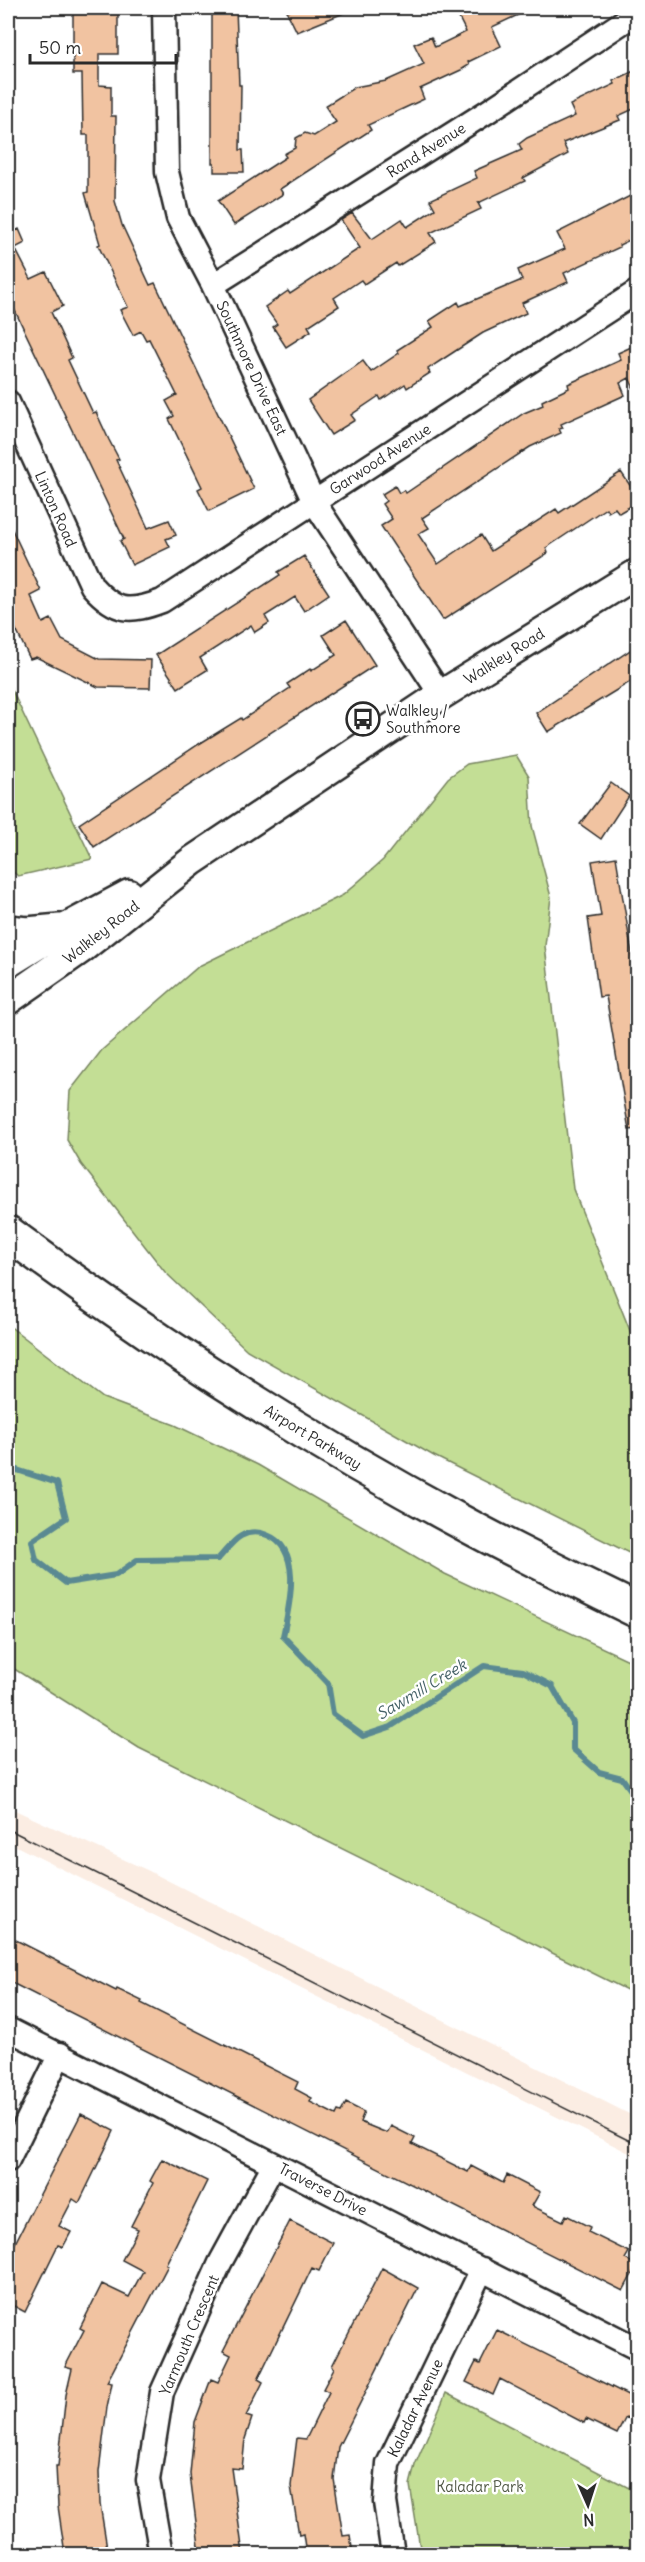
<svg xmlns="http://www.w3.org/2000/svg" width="645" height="2562" font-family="Delius,sans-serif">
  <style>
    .built { fill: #fbede3 }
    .green { fill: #c3de95; stroke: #778460; stroke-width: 1.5 }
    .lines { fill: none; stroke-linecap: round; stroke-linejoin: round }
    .stream { stroke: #5a8992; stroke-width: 6 }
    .building { fill: #f1c3a1; stroke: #2b2b2b; stroke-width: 1.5 }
    .minor-casing { stroke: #2b2b2b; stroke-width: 27 }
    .major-casing { stroke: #2b2b2b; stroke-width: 33 }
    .highway-casing { stroke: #2b2b2b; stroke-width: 38 }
    .minor { stroke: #fff; stroke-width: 22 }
    .major { stroke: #fff; stroke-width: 28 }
    .highway { stroke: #fff; stroke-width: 33 }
    .tram { stroke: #2b2b2b; stroke-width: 1.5 }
    .labels { text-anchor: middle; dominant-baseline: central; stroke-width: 5; stroke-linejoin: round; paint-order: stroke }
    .street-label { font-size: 15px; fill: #2b2b2b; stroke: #fff }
    .poi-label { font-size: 15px; fill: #2b2b2b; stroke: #fff; text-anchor: start }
    .park-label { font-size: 15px; fill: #515846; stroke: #fff }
    .water-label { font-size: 16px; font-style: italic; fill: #466267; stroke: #fff }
  </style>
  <rect width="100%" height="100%" fill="#fff"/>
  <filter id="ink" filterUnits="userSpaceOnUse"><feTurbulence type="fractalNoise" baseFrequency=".0167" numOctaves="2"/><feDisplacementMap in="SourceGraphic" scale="12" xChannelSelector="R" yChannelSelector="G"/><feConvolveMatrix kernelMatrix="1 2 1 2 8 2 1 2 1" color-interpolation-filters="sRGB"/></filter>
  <g filter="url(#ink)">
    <path class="built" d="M8,1807L147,1870L637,2118V2157L8,1842Z"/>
    <path class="green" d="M8,682L92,859L18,876L8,868Z
      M516,755L529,776L532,826L551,897L545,946L573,1189L637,1348V1557L434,1456L247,1350L165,1272L81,1164L67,1140L70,1091L102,1050L199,966L343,895L383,860L448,778L467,764Z
      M8,1325L103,1398L175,1425L258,1465L445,1574L637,1664V1995L139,1748L8,1665Z
      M446,2393L629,2488L637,2471V2554H421L410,2485L415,2465Z"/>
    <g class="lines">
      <path class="stream" d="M8,1471L17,1470L57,1483L66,1518L32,1541L36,1560L66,1583L116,1575L137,1560L218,1559C225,1552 232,1541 241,1536C250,1531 258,1531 267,1535C304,1549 289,1607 283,1636L328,1683L333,1714L363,1736L390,1727L484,1666L523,1671L552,1686L573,1723V1749L599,1772L622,1778L638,1800"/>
    </g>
    <path class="building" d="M73,8H118V54H99V85L111,86V116H116L115,201L122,225L150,285L155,283L254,489L209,511L198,489L202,487L169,419L174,416L166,401L177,395L149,339L146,340L141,331L133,335L120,310L128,307L98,245L100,244L85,193L88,192V135H83L82,74H73Z
      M212,8H236L239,85H241L240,150H243L244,172H214V163H212Z
      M296,8H356L297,32L287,12Z
      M454,8H533L492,27L501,46L468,62L469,65L461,70L420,89L424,99L368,125L371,130L280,189L283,194L234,225L218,201L286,157L284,154L295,148L296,138L305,133L314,136L336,122L325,106L355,87L386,81L424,64L414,44L431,37L435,47L466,32Z
      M638,69V107L618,116L620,120L563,143L568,154L523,178L525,181L478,203L481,209L430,233L436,242L398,266L396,263L364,284L361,280L334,298L339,306L308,326L311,331L286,347L273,327L277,324L265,307L288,291L290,294L360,248L341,220L352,213L372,239L402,219L407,227L435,209L430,200L477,178L474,171L522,150L519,144L527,138L575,116L570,105L615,84L613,81Z
      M638,192V236L619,245L620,247L564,273L568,282L522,303L526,313L483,333L440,361L428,369L430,373L407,388L405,384L381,400L379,396L351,415L355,420L331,435L308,400L363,361L371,372L399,353L397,350L433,327L429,321L458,302L460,306L522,280L518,270L565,249L557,233Z
      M19,229L25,243L15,248L31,279L46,272L63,306L51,312L72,358L68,360L93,413L96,412L109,440L119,459L116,460L148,528L169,520L176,535L166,539L170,547L132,565L120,541L124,539L8,296V232L9,234Z
      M638,344V397L629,378L620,383L625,395L561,424L563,428L559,429L561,433L530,447L422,518L429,528L418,534L438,564L481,535L491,551L556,509L559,513L621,472L638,497V502L619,513L615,508L608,512L606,508L546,548L548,553L443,620L381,526L392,519L382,504L386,501L382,494L395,486L399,493L404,490L406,493L524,413L543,405L542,401L569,388L568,384L621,360L618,353Z
      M8,521L41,591L31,596L43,623L51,619L62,640L99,659L151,660L150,688L98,687L36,657L30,659L8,613Z
      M304,556L329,594L304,611L295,597L265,616L269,623L255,632L251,625L200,658L207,670L178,688L156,655L280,575L278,572Z
      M346,620L375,665L94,847L79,824L199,744L241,718L242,720L290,688L287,684L310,669L311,671L336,655L323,635Z
      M638,645V677L548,732L536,713Z
      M611,783L629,796L601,839L580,824Z
      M616,857L638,990V1129L629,1130L606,996L599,997L588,918L601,916L592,861Z
      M8,1936L116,1991L117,1989L142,2001L141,2003L298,2082L295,2089L312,2098L310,2102L336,2115L338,2111L341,2112L346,2103L364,2112L360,2122L387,2133L391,2126L415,2138L412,2144L468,2172L471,2166L503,2183L507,2175L540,2192L532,2206L563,2221L566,2215L590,2227L588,2232L629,2252L625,2259L637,2265L623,2291L8,1981Z
      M81,2114L114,2131L79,2203L73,2199L59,2226L71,2232L63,2247L58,2245L25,2312L8,2303V2257Z
      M162,2159L207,2181L166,2264L168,2265L107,2382L112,2383L107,2407L99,2472L100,2504L108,2554H65L58,2506L56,2466H58L66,2395L72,2369L65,2367L84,2330L80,2328L102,2284L129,2297L143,2271L122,2260L138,2229L131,2226L153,2183L150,2181Z
      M290,2221L333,2243L319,2271L312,2268L258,2379L263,2382L246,2416L252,2418L245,2439L242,2469L231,2468L243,2554H219V2552L200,2554L190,2474L195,2422L211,2379L218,2382L231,2355L223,2351Z
      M382,2268L418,2288L338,2447L334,2479L343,2536L350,2535L353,2554H306L303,2534L299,2535L291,2486L297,2438L306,2439L329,2392L323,2389L334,2368L332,2366Z
      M497,2330L638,2400V2407L631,2420L626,2417L617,2434L586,2419L584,2423L500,2379L493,2395L466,2382L476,2362L480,2364Z"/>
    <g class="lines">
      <defs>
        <path id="minor" d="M164,8L167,172L178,218L213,285L314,502L441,695
          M213,285L487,112L638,12
          M8,402L92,586C116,613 130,613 162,601L638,291
          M8,2029L638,2349
          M8,2160L60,2054
          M161,2554L148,2480L162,2392L220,2263L274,2164
          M393,2554L385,2502L388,2464L482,2269"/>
        <path id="major" d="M8,963L60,931L129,894
          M8,1000L81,949L192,861L441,695L638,573"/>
        <path id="highway" d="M8,932L27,934L60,931
          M8,1233C152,1340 304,1438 463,1523C520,1554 579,1582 638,1611"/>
      </defs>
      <use href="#minor" class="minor-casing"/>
      <use href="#major" class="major-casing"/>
      <use href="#highway" class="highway-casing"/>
      <use href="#minor" class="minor"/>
      <use href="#major" class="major"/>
      <use href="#highway" class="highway"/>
      <path class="tram" d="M8,1829L638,2145"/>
    </g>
  </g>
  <defs>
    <symbol id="bus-ring" viewBox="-11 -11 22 22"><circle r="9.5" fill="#fff" stroke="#2b2b2b" stroke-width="1.5"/><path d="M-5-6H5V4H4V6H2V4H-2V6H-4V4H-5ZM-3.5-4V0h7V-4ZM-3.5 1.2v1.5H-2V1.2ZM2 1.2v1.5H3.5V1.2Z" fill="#2b2b2b"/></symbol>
  </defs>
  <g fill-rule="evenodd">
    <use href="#bus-ring" x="344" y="700" width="38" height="38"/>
  </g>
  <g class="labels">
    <g class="street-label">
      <text transform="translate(426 150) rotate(-32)">Rand Avenue</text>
      <text transform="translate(252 368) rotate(65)">Southmore Drive East</text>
      <text transform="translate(380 459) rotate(-33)">Garwood Avenue</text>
      <text transform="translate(56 509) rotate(66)">Linton Road</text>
      <text transform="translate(504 656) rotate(-32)">Walkley Road</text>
      <text transform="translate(101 932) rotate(-38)">Walkley Road</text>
      <text transform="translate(313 1437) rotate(31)">Airport Parkway</text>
      <text transform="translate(323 2189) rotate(27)">Traverse Drive</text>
      <text transform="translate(189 2335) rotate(-67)">Yarmouth Crescent</text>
      <text transform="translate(415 2408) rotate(-64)">Kaladar Avenue</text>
    </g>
    <g class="poi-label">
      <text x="386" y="710">Walkley /<tspan x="386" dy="17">Southmore</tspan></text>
    </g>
    <g class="park-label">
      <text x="480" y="2486">Kaladar Park</text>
    </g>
    <g class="water-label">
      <text transform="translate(421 1689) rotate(-31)">Sawmill Creek</text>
    </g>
  </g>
  <rect width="645" height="2562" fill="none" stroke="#fff" stroke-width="30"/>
  <rect x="15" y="15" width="615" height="2532" fill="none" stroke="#2b2b2b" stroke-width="2" filter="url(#ink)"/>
  <g transform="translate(588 2505) rotate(177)" stroke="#ffffff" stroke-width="4.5" paint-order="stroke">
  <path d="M0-4.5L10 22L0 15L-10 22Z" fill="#2b2b2b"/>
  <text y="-9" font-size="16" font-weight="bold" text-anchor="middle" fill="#2b2b2b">N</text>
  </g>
  <path d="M30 54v9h146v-9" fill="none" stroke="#2b2b2b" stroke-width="3"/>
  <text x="39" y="54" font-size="18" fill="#2b2b2b" stroke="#ffffff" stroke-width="4.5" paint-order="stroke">50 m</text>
</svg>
